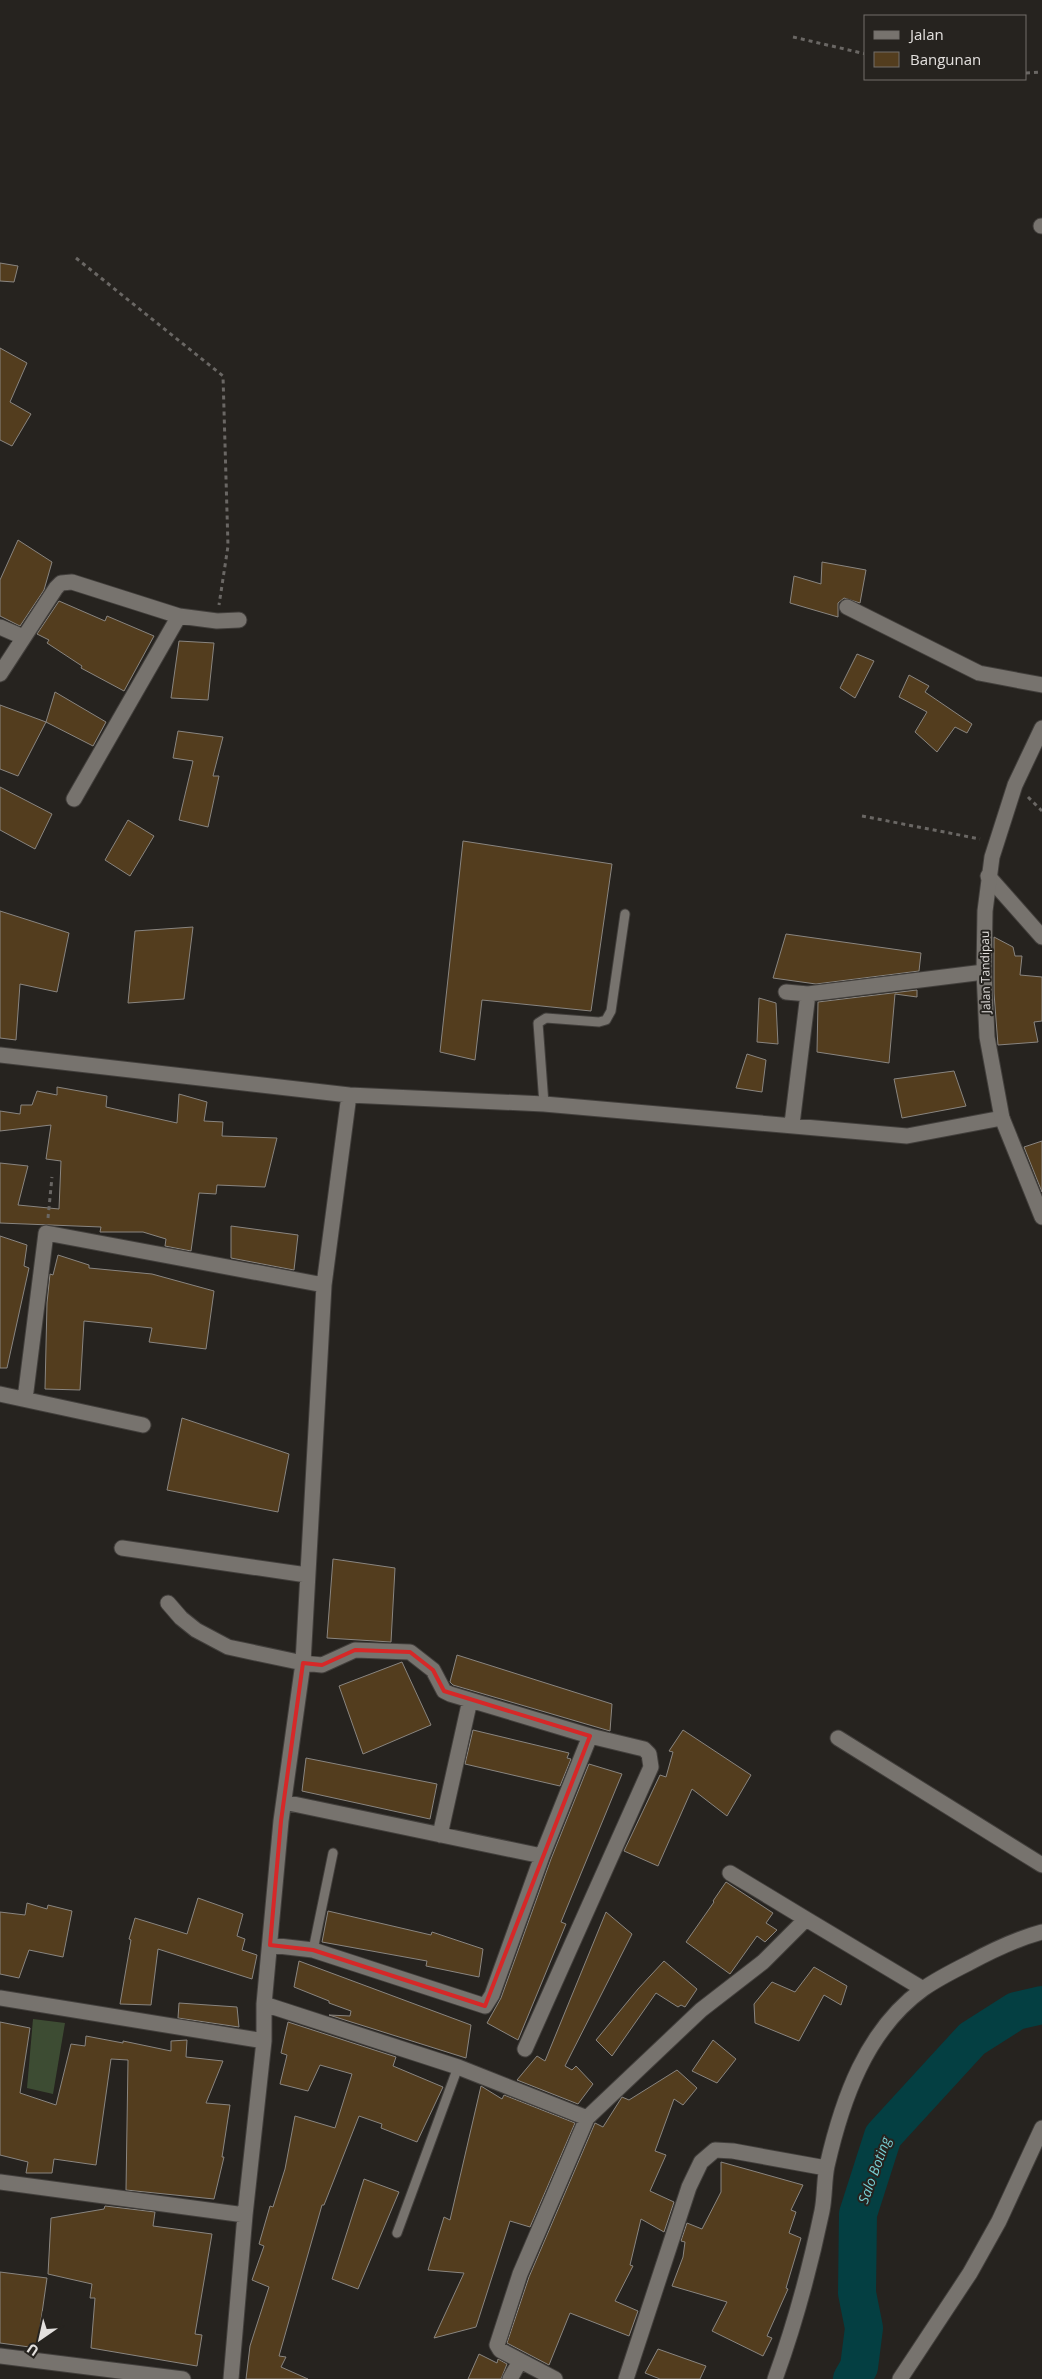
<svg xmlns="http://www.w3.org/2000/svg" width="1042" height="2379" font-family="'Open Sans',sans-serif">
  <style>
    .green { fill: #3d4c33 }
    .lines { fill: none; stroke-linecap: round; stroke-linejoin: round }
    .river { stroke: #043f42; stroke-width: 38 }
    .building { fill: #533d1e; stroke: #898580 }
    .service-casing { stroke: #423f3c; stroke-width: 11 }
    .minor-casing { stroke: #423f3c; stroke-width: 17 }
    .tertiary-casing { stroke: #423f3c; stroke-width: 17 }
    .path { stroke: #6a6764; stroke-width: 3; stroke-dasharray: 4 4; stroke-linecap: butt }
    .service { stroke: #77736e; stroke-width: 9 }
    .minor { stroke: #77736e; stroke-width: 15 }
    .tertiary { stroke: #77736e; stroke-width: 15 }
    .marked { fill: none; stroke: #d62828; stroke-width: 4; stroke-linejoin: round }
    .labels { text-anchor: middle; dominant-baseline: central; stroke-width: 4; stroke-linejoin: round; paint-order: stroke }
    .street-label { font-size: 12px; fill: #e3e0de; stroke: #26231f }
    .water-label { font-size: 14px; font-style: italic; fill: #77cfd4; stroke: #26231f }
  </style>
  <rect width="100%" height="100%" fill="#26231f"/>
  <path class="green" d="M33,2019L65,2023L53,2094L27,2088Z"/>
  <g class="lines">
    <path class="river" d="M852,2379L859,2367L864,2328L857,2293L858,2214L883,2136L972,2039L1016,2011L1042,2005"/>
  </g>
  <path class="building" d="M0,263L18,266L14,282L0,281Z
    M0,348L27,363L10,402L31,414L12,446L0,440Z
    M18,540L52,562L44,590L20,626L0,616V580Z
    M822,562L866,570L860,603L844,598L838,603V617L790,603L794,576L821,584Z
    M59,601L105,621L107,616L154,636L124,691L81,668L82,666L47,643L49,640L37,634Z
    M179,641L214,643L208,700L171,698Z
    M857,654L874,661L855,698L840,688Z
    M909,675L929,686L925,692L972,724L967,733L955,727L937,752L915,732L927,712L899,697Z
    M55,692L106,722L93,746L46,722Z
    M0,705L46,722L18,776L0,769Z
    M178,731L223,737L213,776H219L208,827L179,820L193,761L173,758Z
    M0,787L52,814L35,849L0,830Z
    M128,820L154,836L130,876L105,860Z
    M463,841L612,864L591,1011L482,1000L475,1060L440,1052Z
    M0,911L69,933L57,992L20,984L16,1040L0,1038Z
    M193,927L184,999L128,1003L135,931Z
    M786,934L921,953L919,971L816,984L773,978Z
    M994,937L1013,947L1015,956H1022L1020,975L1042,977V1021L1034,1022L1038,1042L998,1045L994,993Z
    M917,990V997L895,994L889,1063L817,1052L818,1002Z
    M759,998L776,1003L778,1044L757,1042Z
    M747,1054L766,1060L762,1092L736,1088Z
    M954,1071L966,1106L902,1118L894,1079Z
    M57,1087L107,1096L106,1107L177,1123L179,1094L207,1102L204,1121L223,1122L222,1136L277,1138L265,1187L217,1185L216,1194L199,1193L191,1251L165,1246L166,1239L143,1232H100L101,1227L0,1223V1163L28,1166L18,1205L59,1209L61,1161L46,1159L51,1125L0,1131V1111L20,1114L21,1105H32L37,1091L57,1095Z
    M1042,1141V1192L1024,1147Z
    M231,1226L298,1235L294,1270L231,1258Z
    M0,1236L27,1245L24,1266L29,1268L7,1368H0Z
    M58,1255L89,1265V1268L152,1274L214,1291L206,1349L149,1342L152,1328L84,1321L80,1390L45,1389L47,1303L50,1274L53,1275Z
    M182,1418L289,1454L278,1512L167,1490Z
    M333,1559L395,1568L391,1642L327,1638Z
    M457,1655L612,1704L610,1731L453,1685L450,1682Z
    M402,1662L431,1725L363,1754L339,1686Z
    M473,1730L569,1753L567,1758L571,1759L560,1786L465,1764Z
    M683,1730L751,1775L727,1816L692,1789L658,1866L624,1851L660,1775L666,1777L673,1752L669,1751Z
    M306,1758L437,1784L430,1819L302,1791Z
    M589,1764L622,1774L561,1922L566,1924L518,2040L487,2023L501,1998L551,1859Z
    M726,1882L773,1913L766,1923L777,1930L765,1942L757,1936L730,1974L686,1942L714,1902L713,1901Z
    M198,1898L243,1914L237,1936L245,1939L242,1950L257,1955L252,1979L158,1949L151,2005L120,2004L131,1940L129,1939L135,1918L187,1934Z
    M27,1903L47,1909L48,1905L72,1911L63,1957L29,1950L19,1978L0,1974V1912L25,1915Z
    M328,1911L431,1935L432,1932L483,1949L479,1977L426,1966L427,1961L322,1942Z
    M606,1912L632,1934L565,2066L572,2070L576,2066L593,2084L578,2104L517,2080L537,2056L545,2061Z
    M299,1961L471,2025L466,2058L329,2015L350,2016L351,2011L329,2003V2001L294,1987Z
    M664,1961L697,1989L685,2007L681,2005L678,2007L656,1993L612,2056L596,2040L638,1989Z
    M814,1967L847,1986L841,2005L824,1995L799,2041L755,2023L754,2004L772,1982L795,1992Z
    M179,2003L237,2007L239,2027L178,2018Z
    M0,2022L30,2028L20,2093L56,2105L71,2044L85,2046L86,2036L123,2043V2041L171,2051V2041L187,2040L186,2057L223,2061L206,2103L230,2105L222,2157H224L214,2199L126,2190L128,2060L111,2059L96,2165L54,2159L52,2173H26L28,2162L0,2155Z
    M288,2022L396,2057L393,2066L443,2087L417,2142L381,2128L382,2124L359,2116L324,2205H322L279,2356L286,2357L281,2367L308,2379H246L250,2346L269,2287L252,2280L264,2246L259,2244L270,2206L273,2207L285,2169L295,2116L335,2128L352,2074L320,2065L308,2091L280,2084L287,2055L281,2053Z
    M713,2040L736,2059L717,2083L692,2071Z
    M677,2070L697,2088L683,2105L674,2099L655,2151L666,2155L650,2191L674,2202L664,2232L641,2219L630,2265L633,2266L615,2301L638,2311L629,2336L570,2313L549,2365L507,2343L529,2277L595,2123L603,2127L622,2097L629,2100Z
    M481,2086L502,2099L504,2095L575,2123L530,2227L510,2221L476,2327L434,2338L464,2273L428,2270L444,2217L450,2220Z
    M721,2162L803,2185L791,2210L796,2212L789,2233L801,2238L786,2288L788,2289L767,2336L772,2338L763,2356L712,2331L727,2302L672,2286L683,2257L685,2242L681,2241L687,2223L702,2229L721,2192Z
    M364,2179L399,2192L358,2289L332,2279Z
    M105,2206L155,2212L153,2226L212,2234L195,2334L202,2335L197,2366L91,2348L95,2298H90L92,2284L48,2274L51,2218L104,2209Z
    M0,2272L47,2278L37,2348L0,2343Z
    M658,2349L706,2366L700,2379H660L645,2373Z
    M479,2354L497,2363L498,2359L507,2364L501,2379H468Z"/>
  <g class="lines">
    <defs>
      <path id="service" d="M544,1104L538,1023L546,1018L599,1022L606,1020L611,1011L625,914
        M313,1950L333,1853
        M397,2233L458,2067"/>
      <path id="minor" d="M1041,226H1042
        M847,607L979,673L1042,685
        M179,616L217,621L239,620
        M0,627L23,637
        M0,674L56,588L61,583L72,582L179,616L74,799
        M988,876L1042,937
        M786,992L808,994L984,972
        M0,1055L349,1095L544,1104L907,1136L1002,1118
        M792,1124L808,994
        M0,1394L143,1425
        M25,1399L46,1233L324,1285
        M122,1548L307,1575
        M168,1603L181,1618L196,1630L228,1647L303,1663L322,1665L355,1650L410,1652L433,1670L444,1691L450,1694L590,1736L542,1856L492,1995L485,2006L313,1950L270,1945
        M838,1738L1042,1865
        M284,1802L542,1856
        M440,1835L470,1700
        M730,1873L806,1919
        M0,1998L264,2041
        M264,2004L458,2067L587,2118
        M525,2049L651,1767L649,1754L644,1749L590,1736
        M0,2182L245,2215
        M0,2356L183,2379
        M231,2379L245,2215L264,2041V2004L281,1821L303,1663L324,1285L349,1095
        M510,2379L520,2361
        M555,2379L500,2350L497,2345L520,2274L587,2118L701,2010L763,1962L806,1919L923,1989
        M626,2379L689,2187L701,2162L715,2150L733,2151L826,2168
        M775,2379C795,2324 810,2268 822,2211C825,2196 824,2180 827,2166C842,2100 866,2030 923,1989C937,1979 953,1971 969,1963C993,1950 1016,1939 1042,1932
        M900,2379L970,2273L999,2221L1042,2128"/>
      <path id="tertiary" d="M1042,728L1015,785L992,857L985,911L984,972L987,1037L1002,1118L1042,1217"/>
    </defs>
    <use href="#service" class="service-casing"/>
    <use href="#minor" class="minor-casing"/>
    <use href="#tertiary" class="tertiary-casing"/>
    <path class="path" d="M793,37L866,54
      M1026,73L1042,72
      M76,258L223,376L228,546L219,605
      M1028,797L1042,811
      M862,816L980,839
      M48,1218L52,1177"/>
    <use href="#service" class="service"/>
    <use href="#minor" class="minor"/>
    <use href="#tertiary" class="tertiary"/>
  </g>
  <path class="marked" d="M355,1650L410,1652L433,1670L444,1691L590,1736L485,2006L313,1950L270,1945L281,1821L303,1663L322,1665Z"/>
  <g class="labels">
    <g class="street-label">
      <text transform="translate(985 972) rotate(-91)">Jalan Tandipau</text>
    </g>
    <g class="water-label">
      <text transform="translate(874 2170) rotate(-70)">Salo Boting</text>
    </g>
  </g>
  <rect x="864" y="15" width="162" height="65" fill="#26231f" stroke="#726f6b"/>
  <rect x="874" y="31" width="25" height="8" fill="#77736e" stroke="#726f6b"/>
  <text x="910" y="40" font-size="15" fill="#e3e0de">Jalan</text>
  <rect x="874" y="52" width="25" height="15" fill="#533d1e" stroke="#726f6b"/>
  <text x="910" y="65" font-size="15" fill="#e3e0de">Bangunan</text>
  <g transform="translate(40 2339) rotate(214)" stroke="#26231f" stroke-width="4" paint-order="stroke">
  <path d="M0-4L9 19L0 12L-9 19Z" fill="#e3e0de"/>
  <text y="-8" font-size="14" font-weight="bold" text-anchor="middle" fill="#e3e0de">U</text>
  </g>
</svg>
